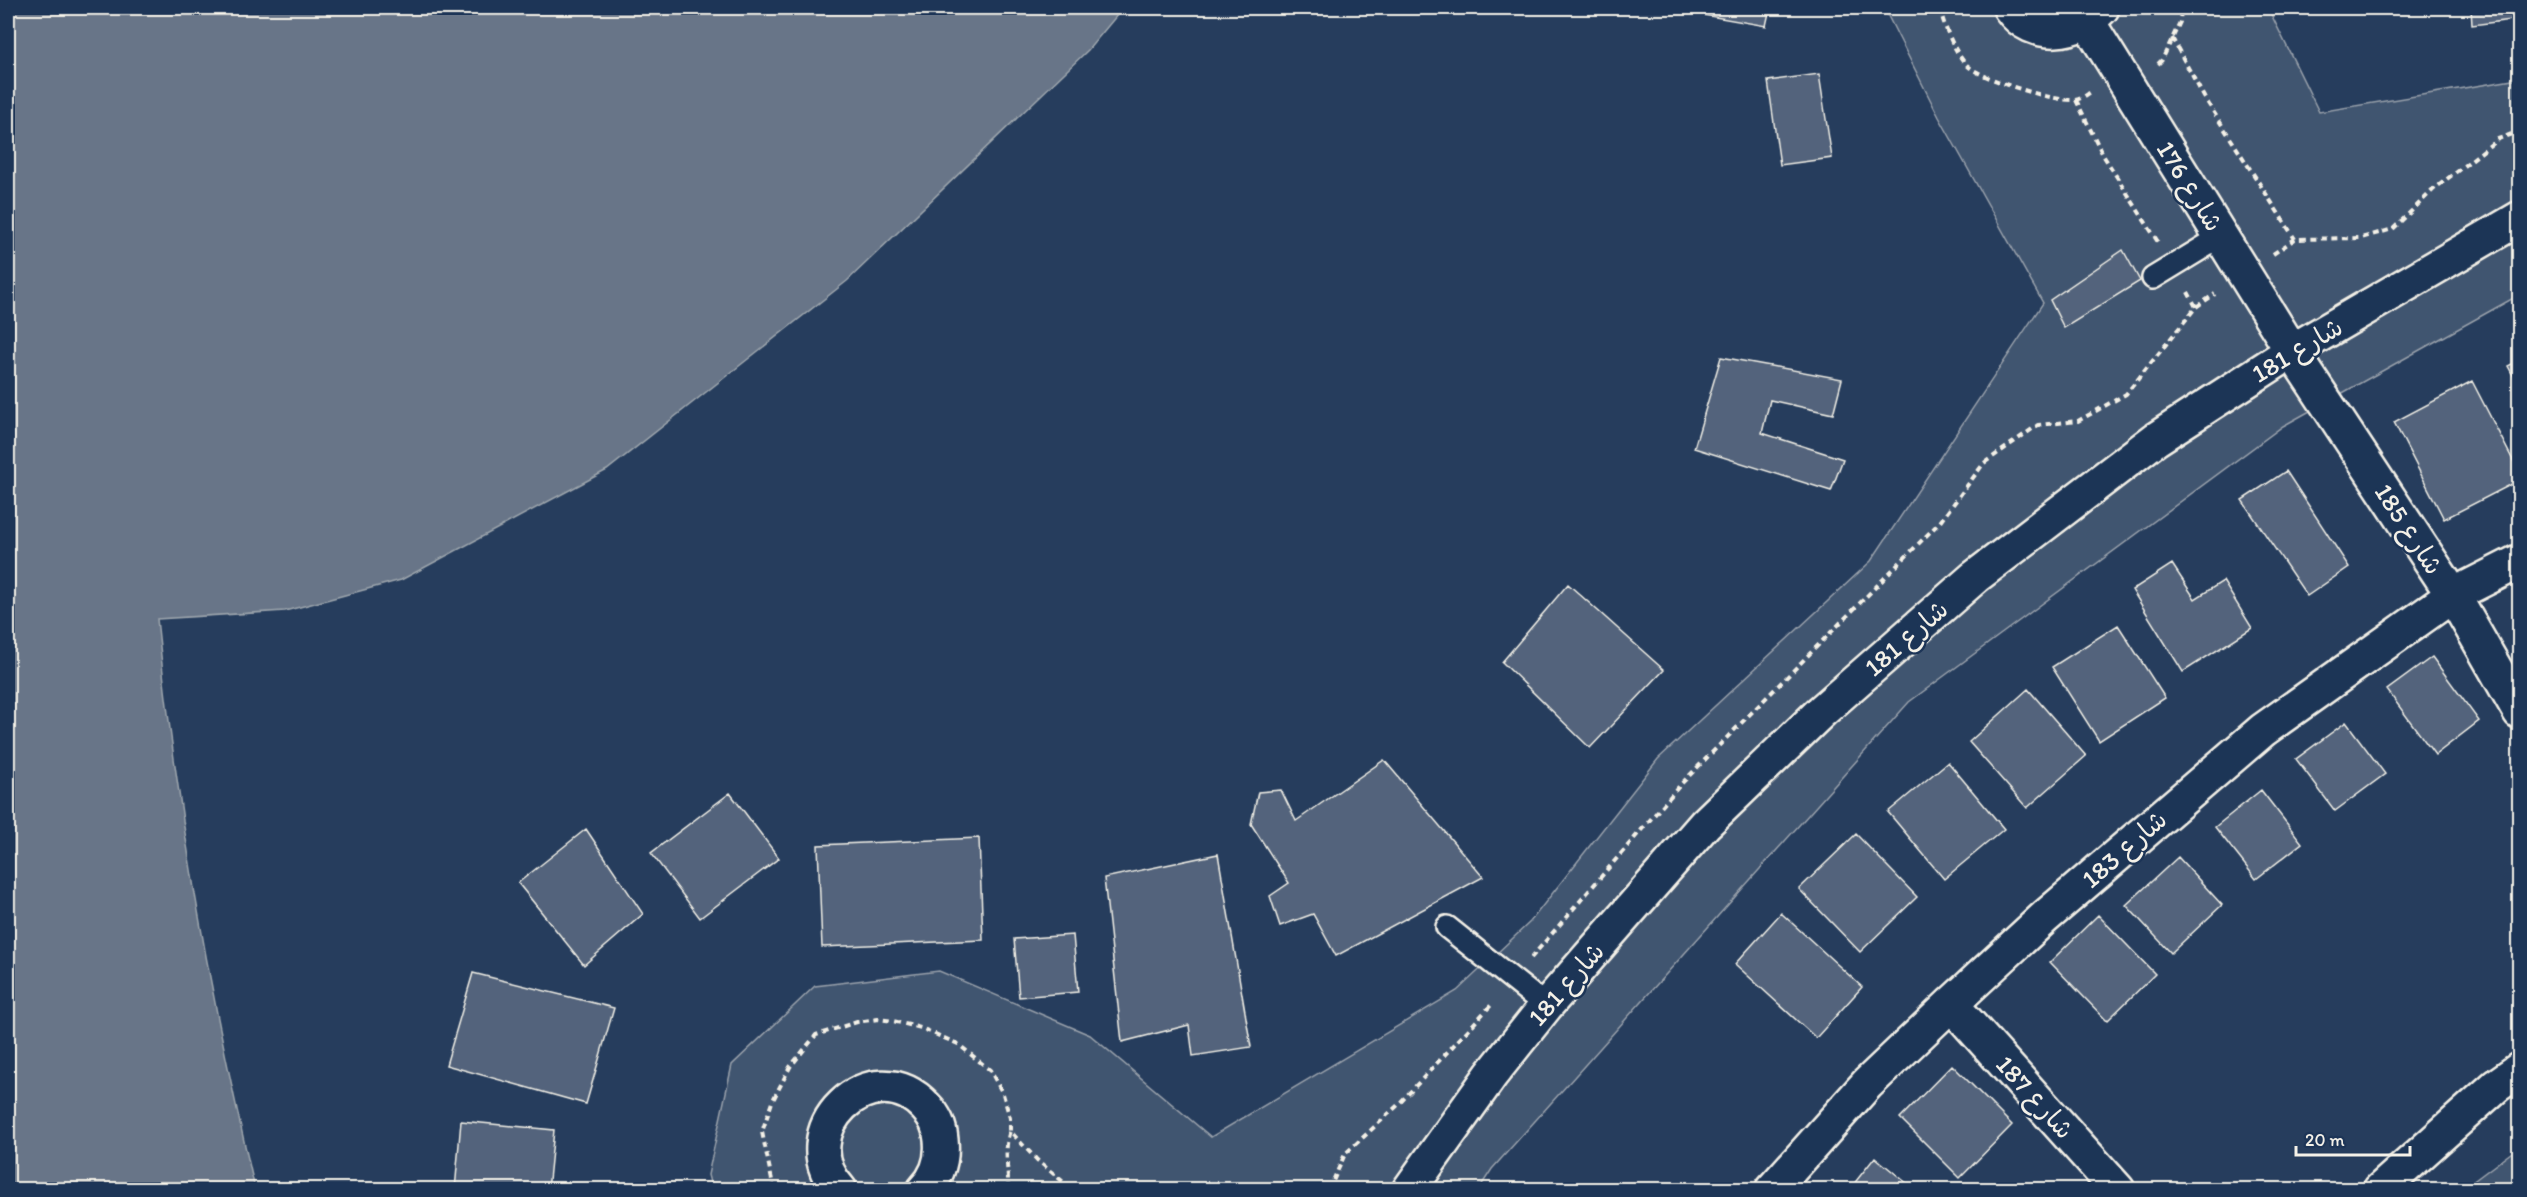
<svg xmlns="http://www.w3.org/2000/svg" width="2527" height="1197" font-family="Itim,'Playpen Sans Arabic',sans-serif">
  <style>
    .green { fill: #40546f; stroke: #9aa2ac; stroke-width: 1.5 }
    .water { fill: #677588; stroke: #9fa7ae; stroke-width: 1.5 }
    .building { fill: #52647b; stroke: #f4f1e8; stroke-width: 1.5 }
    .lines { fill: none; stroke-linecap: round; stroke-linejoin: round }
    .lane-casing { stroke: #f4f1e8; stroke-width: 26 }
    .street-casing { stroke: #f4f1e8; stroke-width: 38 }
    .path { stroke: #f4f1e8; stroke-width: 4; stroke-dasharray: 6 4.5; stroke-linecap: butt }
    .lane { stroke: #1d3557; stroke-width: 21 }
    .street { stroke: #1d3557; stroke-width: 33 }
    .labels { text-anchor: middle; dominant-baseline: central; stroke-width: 5; stroke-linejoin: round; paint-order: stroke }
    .street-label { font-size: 26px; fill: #f4f1e8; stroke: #1d3557 }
  </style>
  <rect width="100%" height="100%" fill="#263d5d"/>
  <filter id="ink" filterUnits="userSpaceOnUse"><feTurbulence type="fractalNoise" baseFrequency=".0167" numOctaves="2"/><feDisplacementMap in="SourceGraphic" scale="12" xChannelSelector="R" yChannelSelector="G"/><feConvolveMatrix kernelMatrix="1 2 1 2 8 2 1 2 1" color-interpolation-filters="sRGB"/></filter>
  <g filter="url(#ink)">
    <path class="green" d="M1884,8H2268L2319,112L2519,79V295L2283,426L1909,702L1492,1169L1479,1189L712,1190L708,1175L732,1065L815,986L939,971L1090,1035L1211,1137L1457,991L1530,922L1658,759L1871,561L2043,303L1939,117Z
      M2519,1147V1189H2463Z"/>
    <path class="water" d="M8,8H1123L1088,50L847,281L607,470L401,580L285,611L157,619C177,811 211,1002 255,1189H8Z"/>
    <path class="building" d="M1664,8H1770L1766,26Z
      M2471,8H2520V19L2472,25Z
      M1819,74L1832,158L1780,165L1768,81Z
      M2123,250L2140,281L2064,328L2050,300Z
      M1721,357L1842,379L1833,414L1770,400L1762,433L1843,459L1831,491L1694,448Z
      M2520,360V388L2508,366Z
      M2472,381L2520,474V480L2444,519L2394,422Z
      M2286,471L2349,567L2307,596L2242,500Z
      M2172,564L2195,599L2223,581L2252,628L2183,672L2132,590Z
      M1568,584L1664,670L1590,748L1502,662Z
      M2118,625L2165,698L2099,741L2052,667Z
      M2432,657L2479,721L2435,755L2387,690Z
      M2028,689L2086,756L2027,808L1969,742Z
      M2346,722L2385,774L2335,811L2296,759Z
      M1384,760L1483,877L1336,956L1313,914L1280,926L1270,896L1289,883L1251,824L1258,792L1281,790L1296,821Z
      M1948,762L2004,829L1944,879L1888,812Z
      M2261,790L2302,843L2256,879L2215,827Z
      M730,793L779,858L700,918L651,853Z
      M586,829L643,914L584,965L518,883Z
      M1856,834L1917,897L1860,952L1799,889Z
      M979,838L983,940L822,947L818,845Z
      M1218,854L1251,1047L1193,1056L1189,1025L1122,1042L1104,878Z
      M2178,857L2222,905L2171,953L2126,905Z
      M1781,913L1862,987L1816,1038L1735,964Z
      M2098,915L2155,974L2107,1021L2050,962Z
      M1073,935L1078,992L1019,997L1014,939Z
      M473,973L614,1008L586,1104L446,1065Z
      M1952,1065L2012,1125L1960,1178L1900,1118Z
      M461,1121L554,1130L548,1190H455Z
      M1875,1157L1915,1190H1849Z"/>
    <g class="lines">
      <defs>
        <path id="lane" d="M2153,278L2222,236
          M1447,927L1546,1006"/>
        <path id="street" d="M2010,8C2033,41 2078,34 2102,8
          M2088,22L2292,351L2453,595L2520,712
          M1951,1004L2118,1190
          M840,1190C786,1132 872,1049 926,1107C935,1116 940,1127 941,1140C943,1159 938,1176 924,1190
          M1409,1190L1491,1075L1546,1006L1705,824L1822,711L1975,577L2156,439L2292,351L2520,218
          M1772,1190L1867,1084L1951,1004L2045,917L2263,730L2453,595L2520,561
          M2380,1190L2496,1086L2520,1069"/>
      </defs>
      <use href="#lane" class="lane-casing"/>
      <use href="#street" class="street-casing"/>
      <path class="path" d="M1940,8C1943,24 1955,54 1968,66C1981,79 2056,102 2074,100C2080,100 2086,95 2091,92
        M2172,38L2204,97L2295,239
        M2158,64L2162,60L2180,22L2181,8
        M2076,100L2103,155L2158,242
        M2273,254L2295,239L2361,238L2393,229L2433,190L2498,139L2520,131
        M2188,292L2196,307
        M1531,958L1681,784L1940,522L1984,463L2038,425L2078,421L2126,394L2196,307L2215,294
        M774,1190L762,1132L772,1102L790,1067L816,1035L857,1022L878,1019L893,1021L921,1028L958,1044L990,1070L1003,1094L1010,1118V1131L1037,1160L1073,1190
        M1008,1190C1009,1170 1003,1150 1010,1131
        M1329,1190L1345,1154L1397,1106L1493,1003"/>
      <use href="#lane" class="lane"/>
      <use href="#street" class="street"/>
    </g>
  </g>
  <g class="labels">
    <g class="street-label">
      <text transform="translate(2190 186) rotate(58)">شارع 176</text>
      <text transform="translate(2297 350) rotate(-31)">شارع 181</text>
      <text transform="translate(2409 529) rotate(57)">شارع 185</text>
      <text transform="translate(1906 638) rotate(-41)">شارع 181</text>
      <text transform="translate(2124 849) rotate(-41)">شارع 183</text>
      <text transform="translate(1566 984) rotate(-49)">شارع 181</text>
      <text transform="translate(2035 1097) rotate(48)">شارع 187</text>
    </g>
  </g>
  <rect width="2527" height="1197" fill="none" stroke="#1d3557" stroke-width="30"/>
  <rect x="15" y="15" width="2497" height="1167" fill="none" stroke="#f4f1e8" stroke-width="2" filter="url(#ink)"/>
  <path d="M2296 1146v9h114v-9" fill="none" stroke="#f4f1e8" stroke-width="3"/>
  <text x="2305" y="1146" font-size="18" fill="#f4f1e8" stroke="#1d3557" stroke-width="4.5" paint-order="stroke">20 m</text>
</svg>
